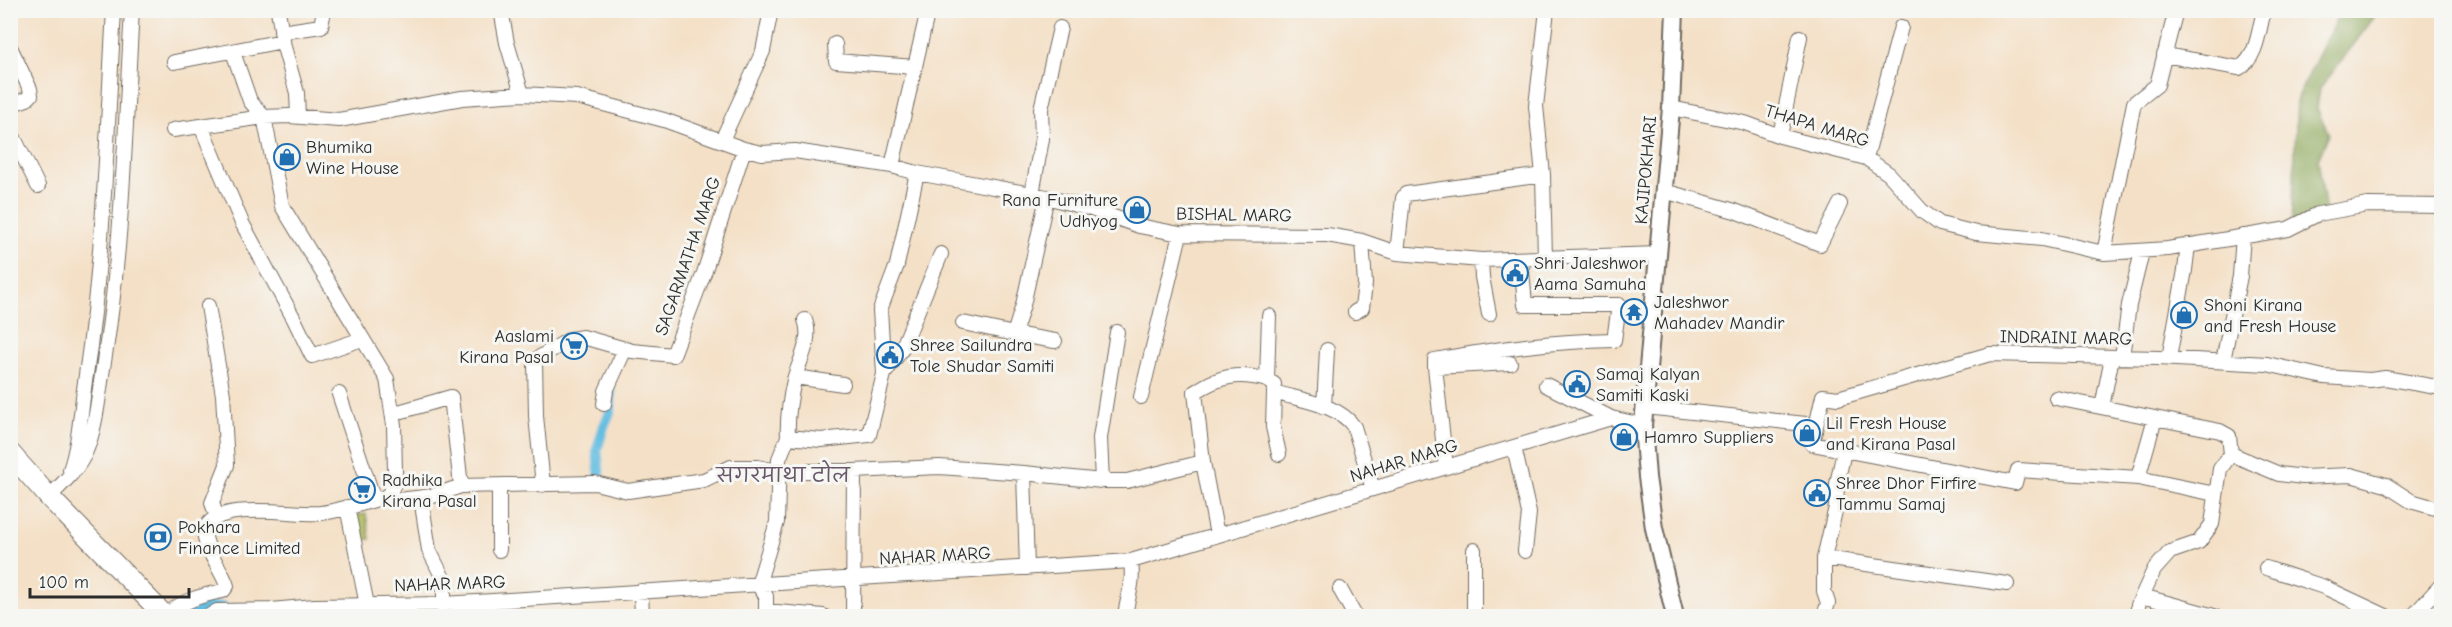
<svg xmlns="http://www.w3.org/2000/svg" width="2452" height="627" font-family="'Comic Neue','Playpen Sans Deva',sans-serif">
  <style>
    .green { fill: #aebc5e; stroke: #6c7444; stroke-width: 1.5 }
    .forest { fill: #8aa455; stroke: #5a6840; stroke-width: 1.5 }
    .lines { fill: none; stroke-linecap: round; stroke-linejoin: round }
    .canal { stroke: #64bde1; stroke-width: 10 }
    .minor-casing { stroke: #716a61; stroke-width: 16 }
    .major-casing { stroke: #716a61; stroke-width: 20 }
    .highway-casing { stroke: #716a61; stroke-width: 22 }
    .minor { stroke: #fff; stroke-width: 14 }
    .major { stroke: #fff; stroke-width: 16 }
    .highway { stroke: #fff; stroke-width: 20 }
    .labels { text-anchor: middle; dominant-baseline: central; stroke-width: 6; stroke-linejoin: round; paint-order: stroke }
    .street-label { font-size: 18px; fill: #2b2b2b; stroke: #f6f6f2 }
    .poi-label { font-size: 18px; fill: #2b2b2b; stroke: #f6f6f2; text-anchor: start }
    .neighbourhood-label { font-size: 20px; fill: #68576b; stroke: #f6f6f2 }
  </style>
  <rect width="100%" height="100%" fill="#f6f6f2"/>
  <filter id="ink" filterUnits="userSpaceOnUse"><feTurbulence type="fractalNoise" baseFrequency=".0167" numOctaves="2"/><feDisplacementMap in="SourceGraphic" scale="12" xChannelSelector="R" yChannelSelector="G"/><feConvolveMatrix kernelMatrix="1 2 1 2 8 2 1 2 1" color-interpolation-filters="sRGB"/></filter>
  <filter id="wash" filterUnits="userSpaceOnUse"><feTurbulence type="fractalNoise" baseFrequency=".008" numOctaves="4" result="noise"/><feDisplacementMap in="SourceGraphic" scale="24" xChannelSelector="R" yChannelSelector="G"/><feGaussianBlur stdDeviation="1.35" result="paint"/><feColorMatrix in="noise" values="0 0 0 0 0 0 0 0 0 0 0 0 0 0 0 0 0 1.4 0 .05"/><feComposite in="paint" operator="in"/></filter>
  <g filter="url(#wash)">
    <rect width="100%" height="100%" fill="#f4e0c6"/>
    <path class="green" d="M366,514L370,539L357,540L353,516Z"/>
    <path class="forest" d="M2345,11H2379L2320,89L2317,109L2329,134L2318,159L2326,213L2292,225L2297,98L2337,18Z"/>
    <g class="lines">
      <path class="canal" d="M600,479L597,450L604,426L611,410V392
        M190,616L208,607H223"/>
    </g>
  </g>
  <g filter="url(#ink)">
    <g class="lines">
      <defs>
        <path id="minor" d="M278,10L284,47L297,93L298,116
          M501,10L507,43L522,94
          M281,32L321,26L324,10
          M835,44L836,61L915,67
          M10,47L30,89L31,95L27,99L10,105
          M233,52L250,101L264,117L282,206L387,379L394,425L395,472L394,484L388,496
          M2164,55L2239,68C2257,59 2259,29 2264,10
          M174,62L283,41
          M1671,108L1745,123L1780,136L1866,158L1889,174L1922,211L1940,224L1976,233L2042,239L2104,253L2168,249L2288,229L2318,214L2368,205L2442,206
          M201,126L242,223L294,319L312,356L362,339
          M10,130L38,186
          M173,130L264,117L289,116L339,120L462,98L522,94L577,97L664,120L744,149L762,153L795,151L892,166L917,173L1047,197L1091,209L1139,226L1180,234L1327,235L1362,241L1397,253L1481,260L1659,254
          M1780,136L1800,37
          M722,140L763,51L771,10
          M1866,158L1901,27
          M892,166L928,10
          M1664,191L1735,211L1820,244L1840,204
          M1032,194L1042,139L1041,109L1060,28
          M1047,197L1023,305L1014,334L1055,341
          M1397,253L1403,198L1406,194L1543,175
          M2104,253L2134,103L2157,85L2176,10
          M1545,258L1543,175L1536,106L1547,10
          M1481,260L1482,277L1489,314
          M208,306L223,395L227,465L212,503L217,517
          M1355,312L1362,308L1365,284L1362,241
          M1269,316L1267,380L1274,384
          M963,323L1014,334
          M2122,357L2129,305L2142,252
          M2169,358L2185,270L2188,245
          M2223,361L2240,276L2243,236
          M1435,367V360C1496,349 1551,341 1614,340L1619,305H1525L1521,259
          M884,374L902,349L941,254
          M795,377L843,384
          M1546,385L1611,418
          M339,394L374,500
          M1141,397L1180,234
          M2056,398L2155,418
          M604,404L606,391L625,349
          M1324,407L1327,350
          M1645,407L1815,425
          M2102,407L2112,357
          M402,411L451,397L461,486
          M788,437C787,419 790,398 794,380C799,361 813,339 805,320
          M1514,447L1529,513L1525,551
          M1279,454L1273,427L1274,392C1299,400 1339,404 1354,427L1373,489
          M2231,454L2279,474L2303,477L2351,475L2386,485L2411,501L2442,510
          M1203,462L1195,392C1219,376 1238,372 1267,380
          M1446,467L1435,367L1510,363
          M70,470C80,441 81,406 86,375C104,254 107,132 114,10
          M1024,473L1102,481L1100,438L1117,332
          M2138,478L2215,494
          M1102,481H1127L1203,462L1217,535
          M543,485L536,416L535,360L570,339L583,337L632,351L673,355L704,273L744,149
          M499,486V550
          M49,497C63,483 78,470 86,451C97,424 99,391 104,362C123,246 125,127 132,10
          M421,498L429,550L444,580V604
          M347,507L367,605
          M1824,558L2007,584
          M2266,568L2324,587L2386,616
          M758,585L777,522L779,459L788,437L821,440L869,435L884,374L880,310L897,265L917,173
          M758,585L766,596V616
          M1340,589L1355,616
          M641,591L642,616
          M2142,596L2214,616
          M766,611L823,616
          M166,616C180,601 203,595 223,591L227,586C223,571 202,546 205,531C213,498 298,516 321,513C344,510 366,502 388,496L399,500L433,496L461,486L595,483L628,491L704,480L731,467H757L778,471H854L939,467L1024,473L1027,568
          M209,616L217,611L271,610L315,606L444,604L1131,561L1611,418L1643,425
          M853,616L854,471
          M1125,616C1128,594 1134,585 1131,561
          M1474,616V550
          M1824,616L1828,603L1824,591V558L1836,507L1837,484L1844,451
          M2138,616V605L2154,570L2170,552L2199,542L2212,524L2220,469L2231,454L2229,436L2220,431L2155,418L2138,478L2018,470L2015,483L1812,444L1823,396L1838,398L1990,354L2158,358L2267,364L2324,377L2370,380L2385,378L2442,388
          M2413,616L2442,584"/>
        <path id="major" d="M1675,10L1671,108L1643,425L1647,477L1654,528L1675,616"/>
        <path id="highway" d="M10,453L49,497L165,616"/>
      </defs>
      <use href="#minor" class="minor-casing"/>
      <use href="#major" class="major-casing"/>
      <use href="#highway" class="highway-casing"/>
      <use href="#minor" class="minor"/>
      <use href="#major" class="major"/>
      <use href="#highway" class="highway"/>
    </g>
  </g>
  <defs>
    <symbol id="shop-ring" viewBox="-11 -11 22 22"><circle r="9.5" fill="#f6f6f2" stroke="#1f6fb2" stroke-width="1.5"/><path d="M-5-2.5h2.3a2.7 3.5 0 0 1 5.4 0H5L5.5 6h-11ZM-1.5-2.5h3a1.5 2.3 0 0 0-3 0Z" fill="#1f6fb2"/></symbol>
    <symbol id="civic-ring" viewBox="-11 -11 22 22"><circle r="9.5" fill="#f6f6f2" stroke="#1f6fb2" stroke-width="1.5"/><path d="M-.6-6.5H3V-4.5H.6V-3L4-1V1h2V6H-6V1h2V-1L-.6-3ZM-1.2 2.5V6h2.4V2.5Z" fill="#1f6fb2"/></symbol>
    <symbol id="temple-ring" viewBox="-11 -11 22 22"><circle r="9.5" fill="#f6f6f2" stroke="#1f6fb2" stroke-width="1.5"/><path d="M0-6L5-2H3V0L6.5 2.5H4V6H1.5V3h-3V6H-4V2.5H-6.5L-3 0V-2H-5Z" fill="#1f6fb2"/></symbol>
    <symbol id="supermarket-ring" viewBox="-11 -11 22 22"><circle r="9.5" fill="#f6f6f2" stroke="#1f6fb2" stroke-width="1.5"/><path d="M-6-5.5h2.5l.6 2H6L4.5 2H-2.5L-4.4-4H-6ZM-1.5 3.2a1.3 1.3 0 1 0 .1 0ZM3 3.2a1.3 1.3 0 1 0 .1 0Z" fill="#1f6fb2"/></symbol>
    <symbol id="bank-ring" viewBox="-11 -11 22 22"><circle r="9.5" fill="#f6f6f2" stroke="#1f6fb2" stroke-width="1.5"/><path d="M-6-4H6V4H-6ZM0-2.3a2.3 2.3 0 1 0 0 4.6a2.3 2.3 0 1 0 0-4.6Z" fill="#1f6fb2"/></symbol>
  </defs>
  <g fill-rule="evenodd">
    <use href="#shop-ring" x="272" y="142" width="30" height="30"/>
    <use href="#shop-ring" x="1122" y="195" width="30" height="30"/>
    <use href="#civic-ring" x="1500" y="258" width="30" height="30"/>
    <use href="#temple-ring" x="1619" y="297" width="30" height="30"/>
    <use href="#shop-ring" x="2169" y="300" width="30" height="30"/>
    <use href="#supermarket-ring" x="559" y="331" width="30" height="30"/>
    <use href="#civic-ring" x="875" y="340" width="30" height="30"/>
    <use href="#civic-ring" x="1562" y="369" width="30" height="30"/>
    <use href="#shop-ring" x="1792" y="418" width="30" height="30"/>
    <use href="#shop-ring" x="1609" y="422" width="30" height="30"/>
    <use href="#supermarket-ring" x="347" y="475" width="30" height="30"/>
    <use href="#civic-ring" x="1802" y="478" width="30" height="30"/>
    <use href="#bank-ring" x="143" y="522" width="30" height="30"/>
  </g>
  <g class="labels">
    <g class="street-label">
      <text transform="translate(1817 126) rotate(17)">THAPA MARG</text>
      <text transform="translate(1646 170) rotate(-85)">KAJIPOKHARI</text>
      <text transform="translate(1234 215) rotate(1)">BISHAL MARG</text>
      <text transform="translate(688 256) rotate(-71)">SAGARMATHA MARG</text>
      <text transform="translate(2066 338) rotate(1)">INDRAINI MARG</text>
      <text transform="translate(1404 461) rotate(-17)">NAHAR MARG</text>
      <text transform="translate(935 556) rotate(-3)">NAHAR MARG</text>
      <text transform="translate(450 584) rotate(-2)">NAHAR MARG</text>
    </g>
    <g class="poi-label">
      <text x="306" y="147">Bhumika<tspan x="306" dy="21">Wine House</tspan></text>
      <text x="1118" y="200" text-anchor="end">Rana Furniture<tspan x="1118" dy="21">Udhyog</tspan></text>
      <text x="1534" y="263">Shri Jaleshwor<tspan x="1534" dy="21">Aama Samuha</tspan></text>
      <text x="1654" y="302">Jaleshwor<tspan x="1654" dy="21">Mahadev Mandir</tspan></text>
      <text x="2204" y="305">Shoni Kirana<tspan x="2204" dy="21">and Fresh House</tspan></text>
      <text x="554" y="336" text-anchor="end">Aaslami<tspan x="554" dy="21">Kirana Pasal</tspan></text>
      <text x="910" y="345">Shree Sailundra<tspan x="910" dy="21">Tole Shudar Samiti</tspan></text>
      <text x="1596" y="374">Samaj Kalyan<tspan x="1596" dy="21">Samiti Kaski</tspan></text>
      <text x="1826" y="423">Lil Fresh House<tspan x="1826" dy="21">and Kirana Pasal</tspan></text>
      <text x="1644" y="437">Hamro Suppliers</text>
      <text x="382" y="480">Radhika<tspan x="382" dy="21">Kirana Pasal</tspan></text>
      <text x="1836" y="483">Shree Dhor Firfire<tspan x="1836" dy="21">Tammu Samaj</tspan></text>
      <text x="178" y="527">Pokhara<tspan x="178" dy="21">Finance Limited</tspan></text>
    </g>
    <g class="neighbourhood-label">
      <text x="783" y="475">सगरमाथा टोल</text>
    </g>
  </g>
  <rect width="2452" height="627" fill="none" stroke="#f6f6f2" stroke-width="36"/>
  <path d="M30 588v9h159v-9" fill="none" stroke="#2b2b2b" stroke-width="3"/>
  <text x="39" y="588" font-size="18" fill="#2b2b2b" stroke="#f6f6f2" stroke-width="4.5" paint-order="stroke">100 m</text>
</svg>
